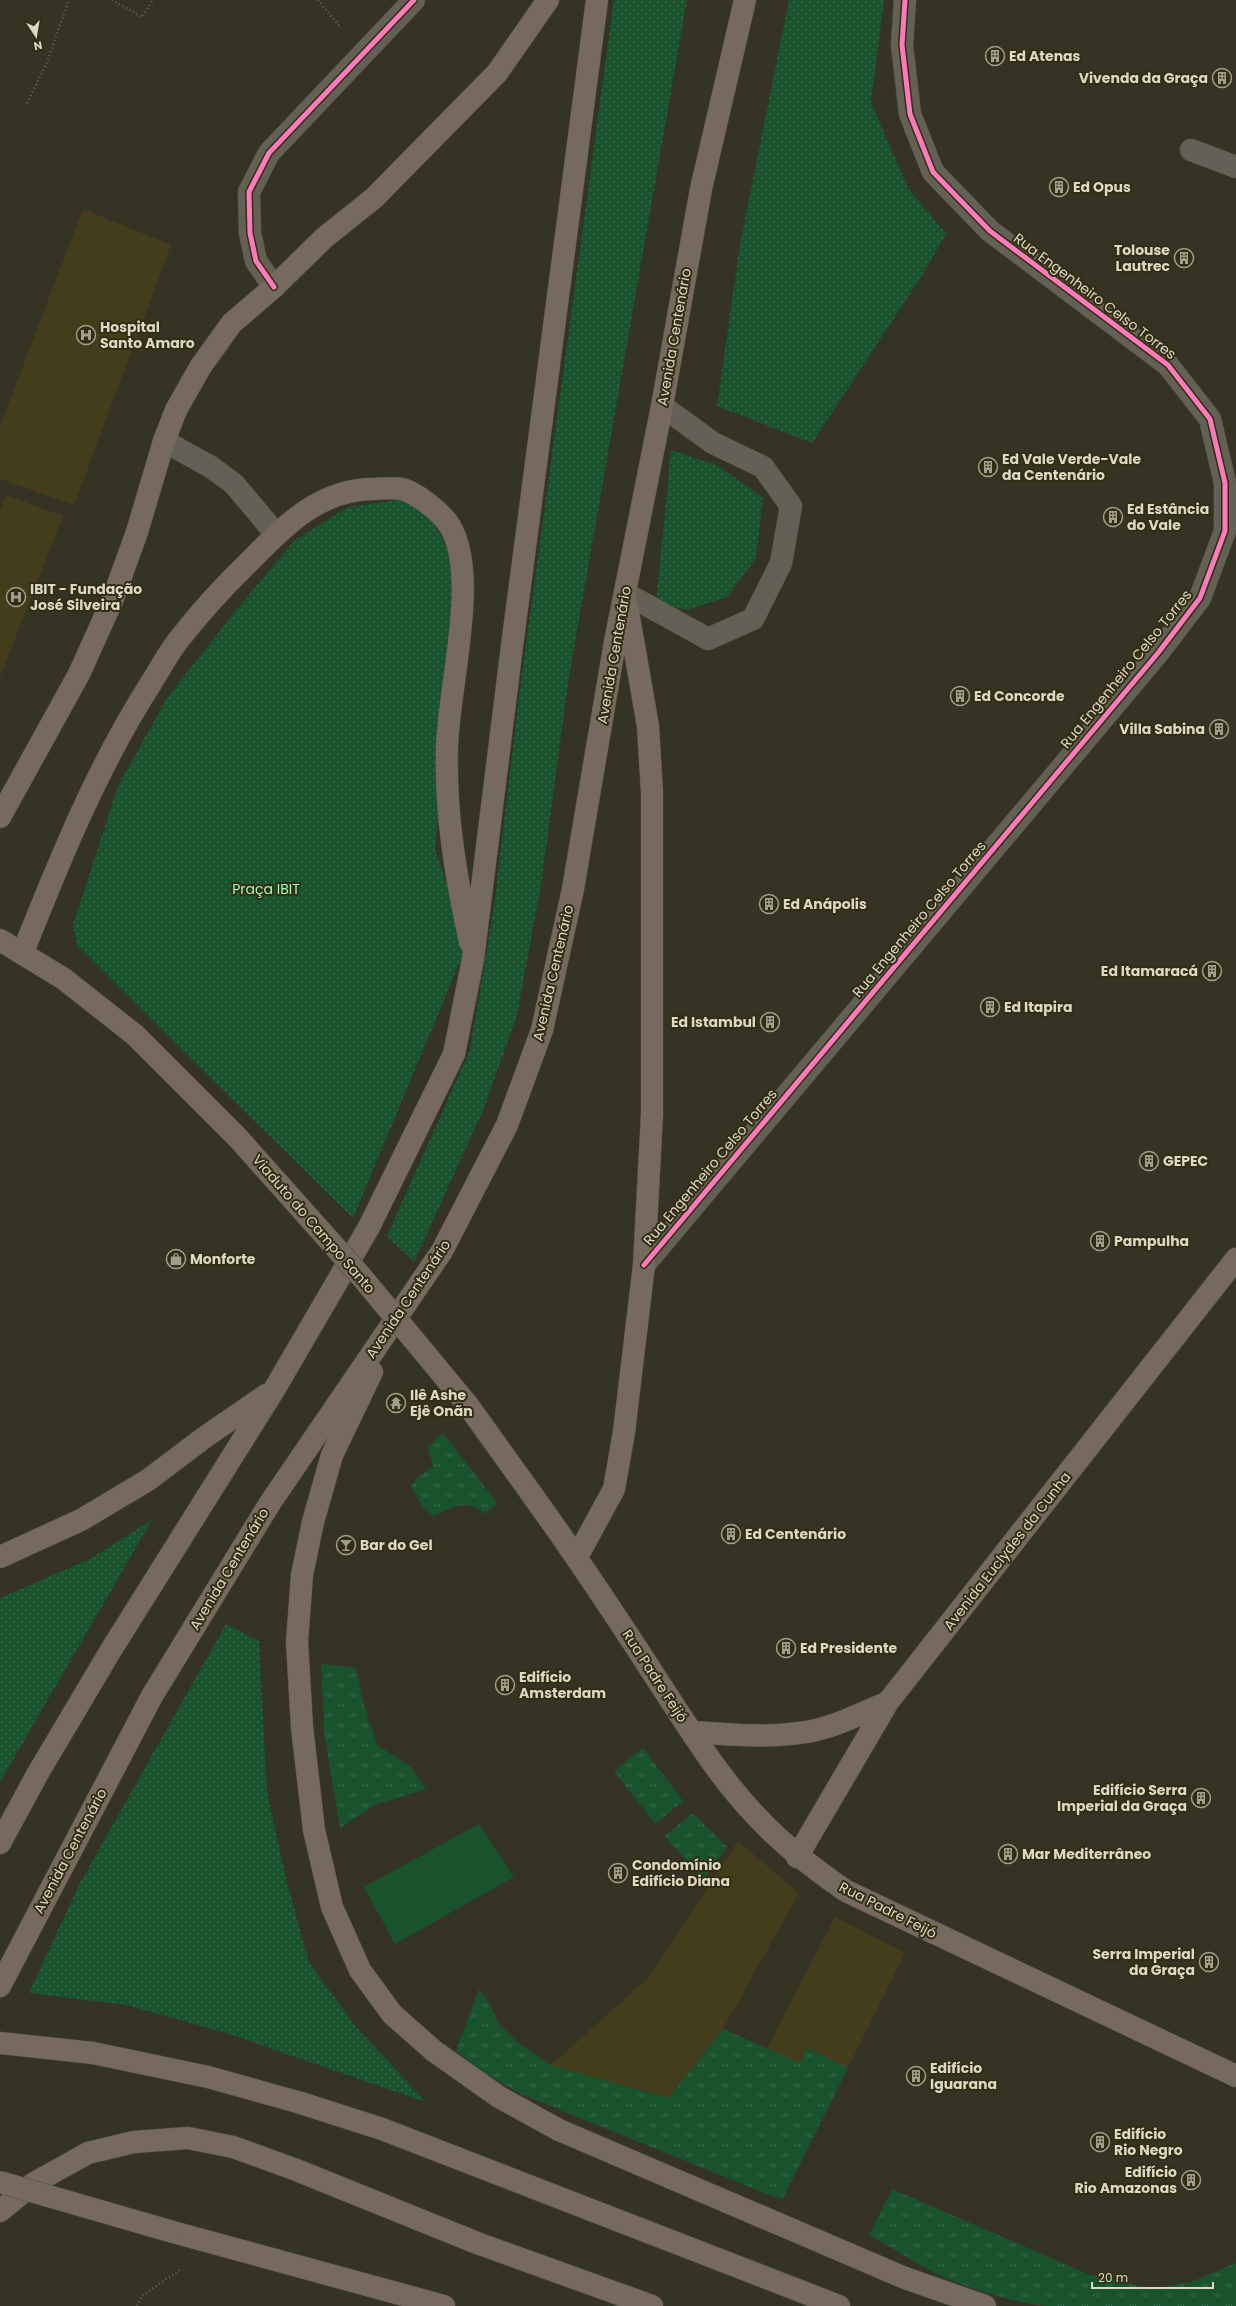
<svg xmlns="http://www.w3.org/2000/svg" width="1236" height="2306" font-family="Poppins,sans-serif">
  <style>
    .built { fill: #443d1b }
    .grass { fill: url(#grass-tufts) }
    .park { fill: url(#park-dots) }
    .pitch { fill: #19532e }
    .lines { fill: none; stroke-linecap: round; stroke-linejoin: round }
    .minor-casing { stroke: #514f42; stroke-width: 23 }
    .major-casing { stroke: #514f42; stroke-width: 23 }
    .path { stroke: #67655b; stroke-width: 2.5; stroke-dasharray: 1 3; stroke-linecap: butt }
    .minor { stroke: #636156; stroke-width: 22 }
    .major { stroke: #756960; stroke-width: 22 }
    .major-bridge-casing { stroke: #514f42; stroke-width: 23; stroke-linecap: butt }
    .major-bridge { stroke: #756960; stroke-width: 22 }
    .cycleway-casing { stroke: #332e11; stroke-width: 8 }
    .cycleway { stroke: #fd7abc; stroke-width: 5 }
    .labels { text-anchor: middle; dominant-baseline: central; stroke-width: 4; stroke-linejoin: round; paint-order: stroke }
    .poi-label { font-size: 14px; font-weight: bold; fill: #dbd8c7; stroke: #332e11; text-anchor: start }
    .street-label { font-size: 14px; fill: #dbd8c7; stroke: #332e11 }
    .park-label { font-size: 14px; fill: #9ef9b7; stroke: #332e11 }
  </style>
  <defs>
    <pattern id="grass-tufts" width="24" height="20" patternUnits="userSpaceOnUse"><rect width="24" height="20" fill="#19532e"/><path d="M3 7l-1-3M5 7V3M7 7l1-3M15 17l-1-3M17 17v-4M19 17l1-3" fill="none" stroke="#3a6b4b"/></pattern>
    <pattern id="park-dots" width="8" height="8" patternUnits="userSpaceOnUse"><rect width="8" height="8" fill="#19532e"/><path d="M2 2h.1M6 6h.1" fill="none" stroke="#3a6b4b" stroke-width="1.8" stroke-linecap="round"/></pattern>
  </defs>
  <rect width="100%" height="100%" fill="#353324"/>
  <path class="built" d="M83,209L171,245L74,505L0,479V426Z
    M6,495L63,516L0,677V510Z
    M738,1841L799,1893L723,2029L669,2098L550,2066L650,1976Z
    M835,1917L905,1953L848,2068L808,2049L800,2063L766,2050Z"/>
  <path class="grass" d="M443,1433L497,1503L485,1514C468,1498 452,1507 434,1516L425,1510L411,1487L416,1479L433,1466L428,1447Z
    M321,1664L356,1668L362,1698L377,1745L411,1767L426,1789L377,1804L340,1828L324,1732Z
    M643,1748L683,1801L655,1824L614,1771Z
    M693,1813L727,1847L703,1880L665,1836Z
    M479,1989L490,2004L498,2023L516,2041L550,2065L669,2098L723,2029L800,2063L808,2048L848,2068L782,2200L521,2094L485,2073L456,2051Z
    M892,2189L1090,2275L1154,2289L1191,2282L1236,2263V2306H1046C1012,2302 975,2290 943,2277C918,2265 893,2248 869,2235Z"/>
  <path class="park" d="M614,0H687L569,677L541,885L517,1015L484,1108L414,1262L387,1236L470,1050L494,907L520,689Z
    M789,0H884L871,103L908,188L946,234L923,274L812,443L717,406L740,244Z
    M671,450L717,465L763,498L756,558L727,597L687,610L656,603Z
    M418,497L462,571L435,849L467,945L353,1218L78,947L73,925L118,786L167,698L237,609L294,541L348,507Z
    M152,1520L0,1782V1598L90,1559Z
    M226,1624L259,1641L267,1792L286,1879L309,1963L357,2028L426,2102L229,2034L127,2005L29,1993L79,1885Z"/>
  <path class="pitch" d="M479,1824L514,1877L395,1944L364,1887Z"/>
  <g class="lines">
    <defs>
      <path id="minor" d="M1191,150L1236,167
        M274,287L256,261L250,233L249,192L269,153L414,0
        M164,441L211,467L234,484L276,534
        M625,593L708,639L753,619L781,563L791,506L763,467L713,443L662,406
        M644,1265L1158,653L1200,598L1225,531V483L1210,419L1168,365L990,231L933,172L910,114L902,45L905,0"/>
      <path id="major" d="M0,817L79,674L112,601L137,532L164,441L176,410L201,366L232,323L274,287L324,238L374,198L497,73L548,0
        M0,940L64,979
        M23,952C60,859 98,765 153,680C161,667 168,654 177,642C200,612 225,585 252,559C286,524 321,489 374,489C382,489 394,487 402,489C417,493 442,513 450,526C480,577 448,688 447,748C445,814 456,877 470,942
        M372,1372L332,1455L313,1522L302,1575L297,1642L302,1727L314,1830L332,1907L360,1970L392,2014L434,2051L499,2097L559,2130L905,2278L985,2306
        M533,1496C577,1557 618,1619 658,1681C689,1728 719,1778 758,1818C785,1847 814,1869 846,1891L1236,2076
        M0,1557L81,1520L148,1480L205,1437L266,1395
        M577,1557L614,1489L624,1432L644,1265L652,1114V793L648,726L627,606
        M692,1732C727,1734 763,1738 799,1733C829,1730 860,1714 888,1702
        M0,1843L38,1773L111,1650L274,1390L369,1227L454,1054L473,959L512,646L597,0
        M797,1857L888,1702L1236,1259
        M0,1986L152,1696L270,1503L442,1251L507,1125L542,1030L573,889L615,642L662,406L701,189L745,0
        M0,2043L93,2053L208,2077L301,2103L382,2129L839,2306
        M0,2211L34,2183L88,2153L134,2142L188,2138L233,2147L294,2169L477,2243L652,2306
        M173,2232L444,2306"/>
    </defs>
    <use href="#minor" class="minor-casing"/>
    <use href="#major" class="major-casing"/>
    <path class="path" d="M112,0L142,17L153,0
      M318,0L341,28
      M27,103L46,65L69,0
      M137,2306L142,2296L181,2269"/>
    <use href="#minor" class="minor"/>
    <use href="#major" class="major"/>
    <defs>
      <path id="major-bridge" d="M64,979L135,1035L238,1138L360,1275L467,1404L533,1496
        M0,2182L173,2232"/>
    </defs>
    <use href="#major-bridge" class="major-bridge-casing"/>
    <use href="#major-bridge" class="major-bridge"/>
    <defs>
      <path id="cycleway" d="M274,287L256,261L250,233L249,192L269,153L414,0
        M644,1265L1158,653L1200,598L1225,531V483L1210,419L1168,365L990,231L933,172L910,114L902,45L905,0"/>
    </defs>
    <use href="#cycleway" class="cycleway-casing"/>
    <use href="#cycleway" class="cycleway"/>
  </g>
  <defs>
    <symbol id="building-ring" viewBox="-11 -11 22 22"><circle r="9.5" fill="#332e11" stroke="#a19e8e" stroke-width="1.5"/><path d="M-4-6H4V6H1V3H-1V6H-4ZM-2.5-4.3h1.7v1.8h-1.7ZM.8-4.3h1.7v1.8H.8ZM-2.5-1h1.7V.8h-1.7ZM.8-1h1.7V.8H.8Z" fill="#a19e8e"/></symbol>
    <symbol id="hospital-ring" viewBox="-11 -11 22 22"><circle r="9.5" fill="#332e11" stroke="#a19e8e" stroke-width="1.5"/><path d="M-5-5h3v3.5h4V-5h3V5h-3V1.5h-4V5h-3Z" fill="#a19e8e"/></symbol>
    <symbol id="shop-ring" viewBox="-11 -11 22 22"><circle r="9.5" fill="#332e11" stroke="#a19e8e" stroke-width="1.5"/><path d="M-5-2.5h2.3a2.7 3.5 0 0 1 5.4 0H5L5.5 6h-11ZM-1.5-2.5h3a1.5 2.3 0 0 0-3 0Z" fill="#a19e8e"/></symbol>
    <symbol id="temple-ring" viewBox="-11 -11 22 22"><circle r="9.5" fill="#332e11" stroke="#a19e8e" stroke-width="1.5"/><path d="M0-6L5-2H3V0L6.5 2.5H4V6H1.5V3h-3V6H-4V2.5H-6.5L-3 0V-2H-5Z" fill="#a19e8e"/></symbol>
    <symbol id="bar-ring" viewBox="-11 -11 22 22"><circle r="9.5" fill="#332e11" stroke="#a19e8e" stroke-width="1.5"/><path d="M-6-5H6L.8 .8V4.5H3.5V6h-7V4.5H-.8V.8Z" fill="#a19e8e"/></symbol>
  </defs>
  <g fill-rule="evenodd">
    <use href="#building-ring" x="984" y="45" width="22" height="22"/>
    <use href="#building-ring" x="1211" y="67" width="22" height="22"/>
    <use href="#building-ring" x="1048" y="176" width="22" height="22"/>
    <use href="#building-ring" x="1173" y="247" width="22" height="22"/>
    <use href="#hospital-ring" x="75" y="324" width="22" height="22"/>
    <use href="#building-ring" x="977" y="456" width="22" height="22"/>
    <use href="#building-ring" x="1102" y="506" width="22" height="22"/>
    <use href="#hospital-ring" x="5" y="586" width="22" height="22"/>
    <use href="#building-ring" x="949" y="685" width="22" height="22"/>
    <use href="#building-ring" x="1208" y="718" width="22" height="22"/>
    <use href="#building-ring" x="758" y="893" width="22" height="22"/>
    <use href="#building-ring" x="1201" y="960" width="22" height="22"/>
    <use href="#building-ring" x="979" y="996" width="22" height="22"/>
    <use href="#building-ring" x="759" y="1011" width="22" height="22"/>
    <use href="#building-ring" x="1138" y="1150" width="22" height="22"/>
    <use href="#building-ring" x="1089" y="1230" width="22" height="22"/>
    <use href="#shop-ring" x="165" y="1248" width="22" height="22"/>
    <use href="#temple-ring" x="385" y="1392" width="22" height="22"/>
    <use href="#building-ring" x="720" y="1523" width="22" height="22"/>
    <use href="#bar-ring" x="335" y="1534" width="22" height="22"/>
    <use href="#building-ring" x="775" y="1637" width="22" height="22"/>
    <use href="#building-ring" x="494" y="1674" width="22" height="22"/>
    <use href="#building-ring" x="1190" y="1787" width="22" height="22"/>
    <use href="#building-ring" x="997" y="1843" width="22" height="22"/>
    <use href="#building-ring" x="607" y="1862" width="22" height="22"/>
    <use href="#building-ring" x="1198" y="1951" width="22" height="22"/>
    <use href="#building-ring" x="905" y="2065" width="22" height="22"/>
    <use href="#building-ring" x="1089" y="2131" width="22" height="22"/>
    <use href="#building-ring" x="1180" y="2169" width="22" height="22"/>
  </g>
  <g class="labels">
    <g class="poi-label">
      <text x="1009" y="56">Ed Atenas</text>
      <text x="1208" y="78" text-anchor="end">Vivenda da Graça</text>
      <text x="1073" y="187">Ed Opus</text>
      <text x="1170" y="250" text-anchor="end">Tolouse<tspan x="1170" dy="16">Lautrec</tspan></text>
      <text x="100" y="327">Hospital<tspan x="100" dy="16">Santo Amaro</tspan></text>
      <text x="1002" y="459">Ed Vale Verde-Vale<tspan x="1002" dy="16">da Centenário</tspan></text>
      <text x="1127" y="509">Ed Estância<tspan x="1127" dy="16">do Vale</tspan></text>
      <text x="30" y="589">IBIT - Fundação<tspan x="30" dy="16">José Silveira</tspan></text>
      <text x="974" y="696">Ed Concorde</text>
      <text x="1205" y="729" text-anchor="end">Villa Sabina</text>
      <text x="783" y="904">Ed Anápolis</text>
      <text x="1198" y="971" text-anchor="end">Ed Itamaracá</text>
      <text x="1004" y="1007">Ed Itapira</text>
      <text x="756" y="1022" text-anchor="end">Ed Istambul</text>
      <text x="1163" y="1161">GEPEC</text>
      <text x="1114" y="1241">Pampulha</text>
      <text x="190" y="1259">Monforte</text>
      <text x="410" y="1395">Ilê Ashe<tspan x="410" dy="16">Ejê Onãn</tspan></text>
      <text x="745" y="1534">Ed Centenário</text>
      <text x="360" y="1545">Bar do Gel</text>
      <text x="800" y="1648">Ed Presidente</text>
      <text x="519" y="1677">Edifício<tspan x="519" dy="16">Amsterdam</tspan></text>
      <text x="1187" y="1790" text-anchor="end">Edifício Serra<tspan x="1187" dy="16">Imperial da Graça</tspan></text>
      <text x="1022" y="1854">Mar Mediterrâneo</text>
      <text x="632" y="1865">Condomínio<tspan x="632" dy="16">Edifício Diana</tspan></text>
      <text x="1195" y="1954" text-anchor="end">Serra Imperial<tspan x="1195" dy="16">da Graça</tspan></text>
      <text x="930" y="2068">Edifício<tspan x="930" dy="16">Iguarana</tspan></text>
      <text x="1114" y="2134">Edifício<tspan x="1114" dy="16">Rio Negro</tspan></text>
      <text x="1177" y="2172" text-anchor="end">Edifício<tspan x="1177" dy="16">Rio Amazonas</tspan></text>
    </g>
    <g class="street-label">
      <text transform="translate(1095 296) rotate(37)">Rua Engenheiro Celso Torres</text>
      <text transform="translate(674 337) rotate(-80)">Avenida Centenário</text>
      <text transform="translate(614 655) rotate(-80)">Avenida Centenário</text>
      <text transform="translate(1126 669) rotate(-51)">Rua Engenheiro Celso Torres</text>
      <text transform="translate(919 919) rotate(-50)">Rua Engenheiro Celso Torres</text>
      <text transform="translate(553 973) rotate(-77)">Avenida Centenário</text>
      <text transform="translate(710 1167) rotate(-50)">Rua Engenheiro Celso Torres</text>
      <text transform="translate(314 1224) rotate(49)">Viaduto do Campo Santo</text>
      <text transform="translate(408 1299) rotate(-56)">Avenida Centenário</text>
      <text transform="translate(1007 1551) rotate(-52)">Avenida Euclydes da Cunha</text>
      <text transform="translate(229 1569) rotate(-59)">Avenida Centenário</text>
      <text transform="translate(655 1676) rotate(57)">Rua Padre Feijó</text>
      <text transform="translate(70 1851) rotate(-62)">Avenida Centenário</text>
      <text transform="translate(888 1910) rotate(27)">Rua Padre Feijó</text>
    </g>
    <g class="park-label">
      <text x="266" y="889">Praça IBIT</text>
    </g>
  </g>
  <g transform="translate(36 36) rotate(168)" stroke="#332e11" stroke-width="3" paint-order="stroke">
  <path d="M0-3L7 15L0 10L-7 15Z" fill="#dbd8c7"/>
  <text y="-6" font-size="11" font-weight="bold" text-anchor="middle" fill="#dbd8c7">N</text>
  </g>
  <path d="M1092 2282v6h121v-6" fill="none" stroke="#dbd8c7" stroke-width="2"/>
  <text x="1098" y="2282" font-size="12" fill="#dbd8c7" stroke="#332e11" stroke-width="3" paint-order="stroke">20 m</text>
</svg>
